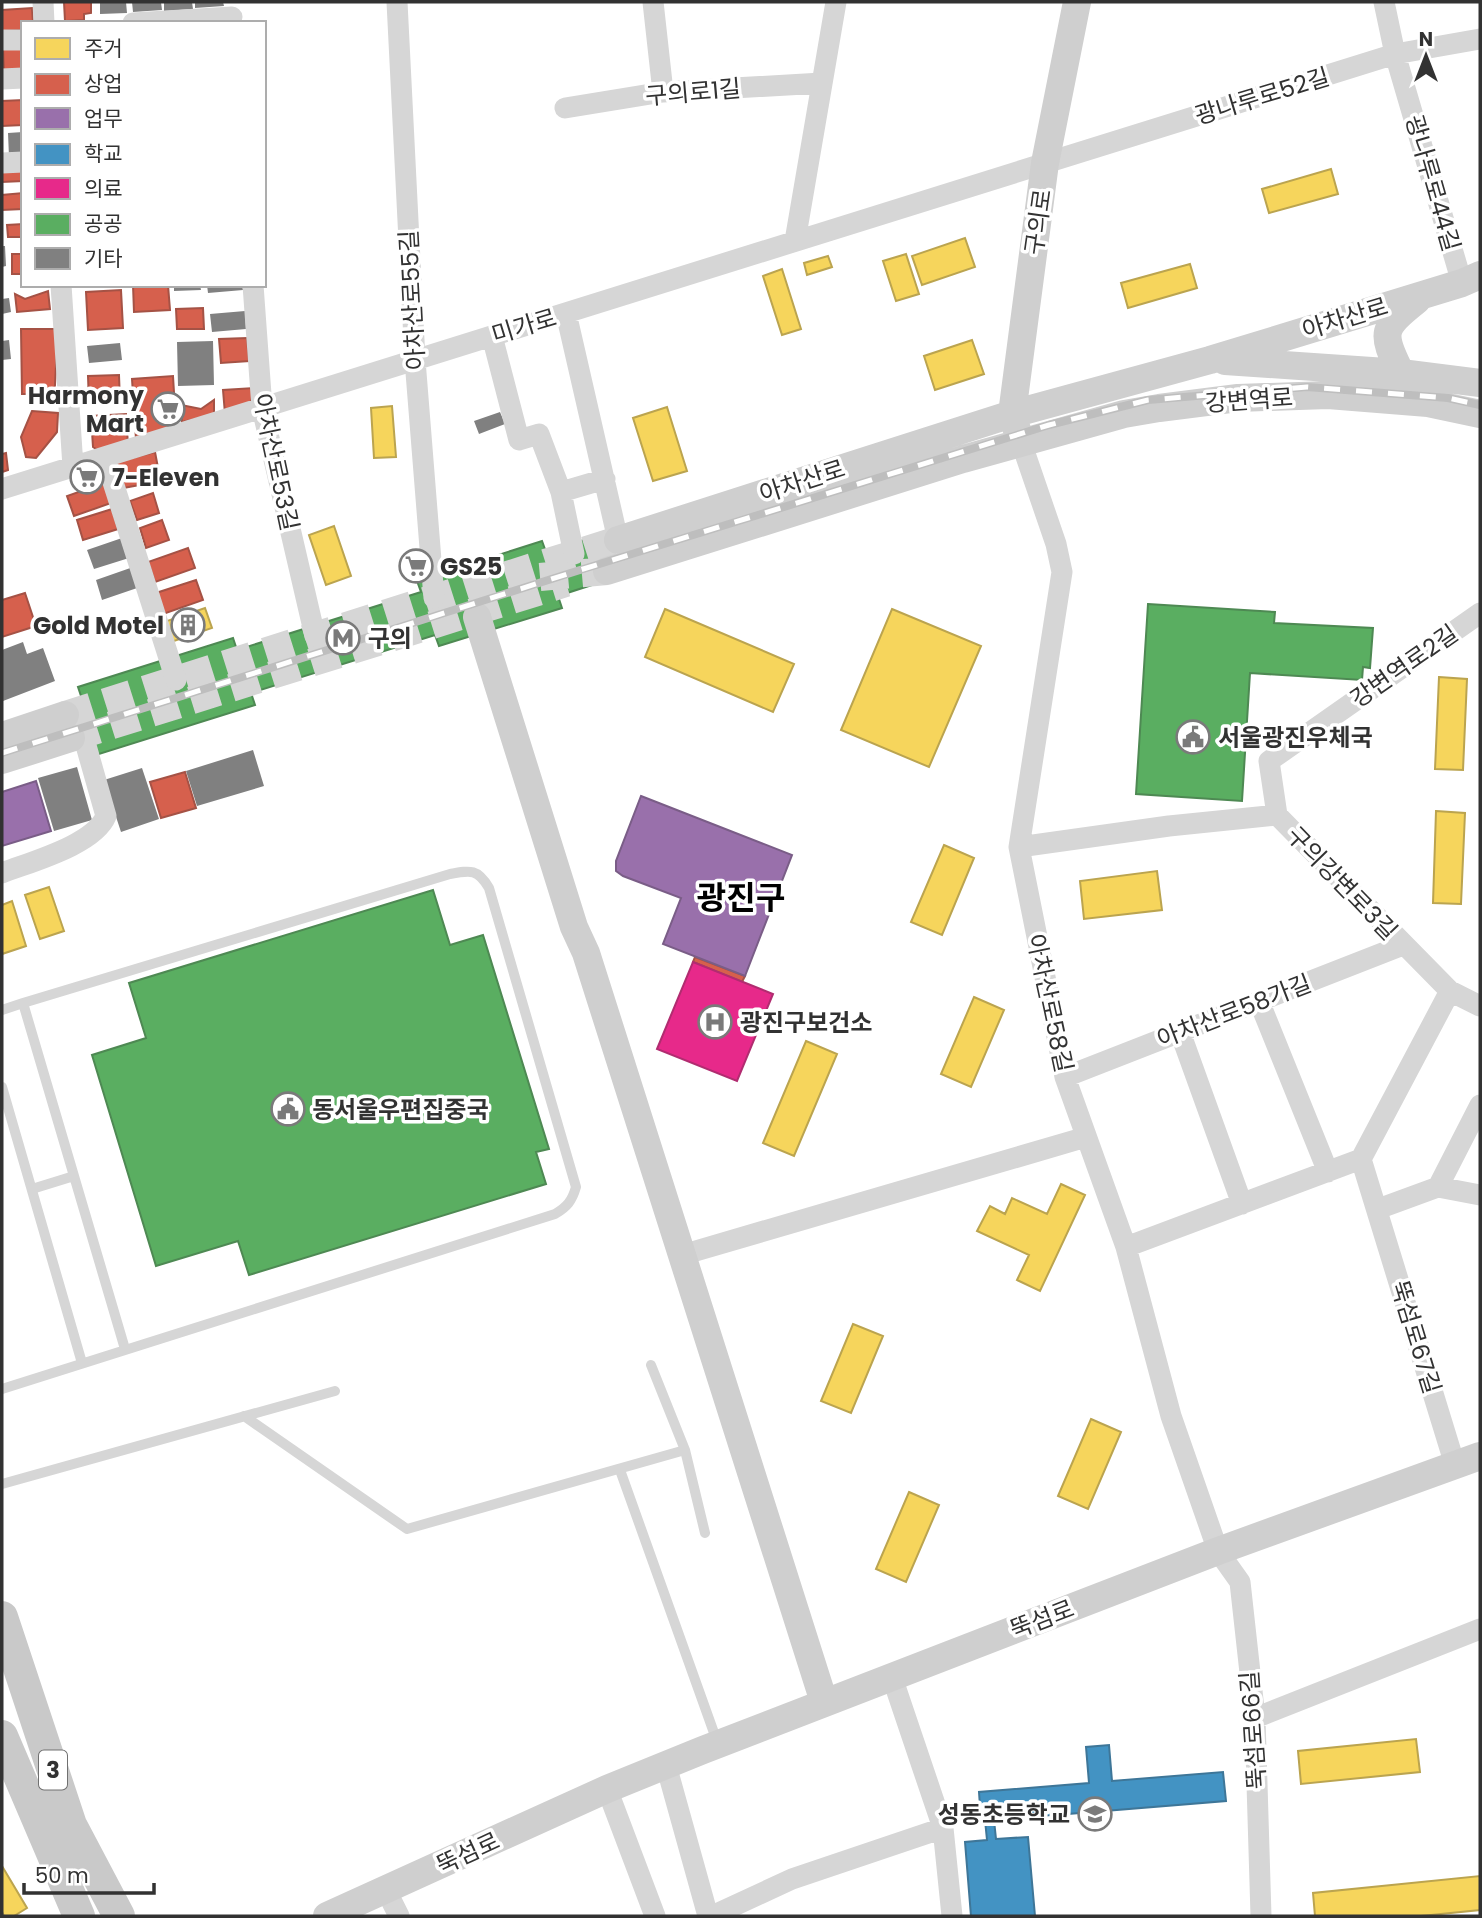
<svg xmlns="http://www.w3.org/2000/svg" width="1482" height="1918" font-family="Poppins,'Noto Sans KR',sans-serif">
  <style>
    .homes { fill: #f6d55c; stroke: #bba44f; stroke-width: 2 }
    .shops { fill: #d6604d; stroke: #a55245; stroke-width: 2 }
    .offices { fill: #9970ab; stroke: #7a5d87; stroke-width: 2 }
    .schools { fill: #4393c3; stroke: #3e7698; stroke-width: 2 }
    .health { fill: #e7298a; stroke: #b12c70; stroke-width: 2 }
    .public { fill: #5aae61; stroke: #4e8953; stroke-width: 2 }
    .building { fill: #808080 }
    .lines { fill: none; stroke-linecap: round; stroke-linejoin: round }
    .secondary-tunnel { stroke: #d6d6d6; stroke-width: 28; stroke-dasharray: 28 14; stroke-linecap: butt }
    .lane { stroke: #d6d6d6; stroke-width: 10 }
    .street { stroke: #d6d6d6; stroke-width: 21 }
    .secondary { stroke: #cfcfcf; stroke-width: 28 }
    .primary { stroke: #c9c9c9; stroke-width: 32 }
    .rail-casing { stroke: #bebebe; stroke-width: 8 }
    .rail { stroke: #fff; stroke-width: 5; stroke-dasharray: 16; stroke-linecap: butt }
    .labels { text-anchor: middle; dominant-baseline: central; stroke-width: 7; stroke-linejoin: round; paint-order: stroke }
    .shield { fill: #fff; stroke: #707070; stroke-width: 2 }
    .shield-label { font-size: 23px; font-weight: bold; fill: #323232 }
    .street-label { font-size: 24px; fill: #323232; stroke: #fff }
    .poi-label { font-size: 24px; font-weight: bold; fill: #323232; stroke: #fff; text-anchor: start }
    .district-label { font-size: 32px; font-weight: bold; fill: #000; stroke: #fff }
  </style>
  <rect width="100%" height="100%" fill="#fff"/>
  <path class="homes" d="M1331,169L1338,194L1269,213L1262,189Z
    M965,238L975,267L922,285L912,256Z
    M906,254L919,294L896,301L883,261Z
    M828,256L832,267L807,275L804,263Z
    M1190,264L1197,288L1128,308L1121,283Z
    M782,269L801,329L782,335L763,276Z
    M972,340L984,374L935,390L924,356Z
    M392,406L396,457L374,458L371,408Z
    M667,407L687,471L653,481L633,418Z
    M334,526L351,576L326,585L309,535Z
    M205,608L212,628L171,642L164,622Z
    M665,609L794,664L773,712L645,657Z
    M892,609L981,646L929,767L841,730Z
    M1439,677L1467,679L1463,770L1435,769Z
    M1436,811L1465,813L1461,904L1433,903Z
    M944,845L974,858L942,935L911,922Z
    M1157,871L1162,910L1084,919L1080,881Z
    M49,887L64,931L40,939L25,895Z
    M12,901L26,946L2,954V905Z
    M974,997L1004,1010L971,1087L941,1074Z
    M806,1041L837,1054L794,1156L763,1143Z
    M1061,1184L1085,1195L1040,1291L1017,1280L1029,1255L977,1231L990,1206L1005,1214L1012,1198L1047,1214Z
    M853,1324L883,1336L851,1413L821,1401Z
    M1091,1419L1121,1432L1088,1509L1058,1496Z
    M909,1492L939,1505L906,1582L876,1569Z
    M1416,1739L1420,1772L1301,1784L1298,1751Z
    M2,1866L27,1908L14,1916H4L2,1912Z
    M1480,1876V1910L1421,1916H1315L1313,1893Z"/>
  <path class="shops" d="M64,2H91V13L84,14V20L65,21Z
    M32,8L33,23H23V30L2,31V10Z
    M23,46V74L4,75L3,47Z
    M23,100V125L2,126V101Z
    M23,165V181L2,182V166Z
    M23,193V209L2,210V195Z
    M23,224V237H8L7,225Z
    M12,254H23V274H12Z
    M133,285H168L170,310L134,312Z
    M121,290L123,328L88,330L86,292Z
    M48,291L50,309L17,312L15,294L25,299Z
    M203,308L204,329H177L176,309Z
    M21,329H58L54,403H34V394H22Z
    M247,338L249,361L221,363L219,339Z
    M119,375L120,402L89,403L88,376Z
    M173,376L176,426L136,439L132,379Z
    M254,388L250,406L225,414L223,390Z
    M214,400V415L182,422L181,405L201,409Z
    M32,411L58,413L57,432L36,458L26,457L21,437Z
    M126,414L128,445L102,453L93,447L91,416Z
    M155,452L159,473L139,478L140,485L123,488L116,462Z
    M6,453L8,470L2,472V454Z
    M107,482L114,502L74,516L67,496Z
    M153,493L159,513L137,520L130,501Z
    M112,509L118,529L83,540L77,520Z
    M162,520L169,540L146,548L140,528Z
    M188,548L195,568L155,582L148,562Z
    M196,580L203,600L163,614L156,593Z
    M25,593L36,626L2,637V600Z
    M185,772L196,808L161,818L150,782Z
    M695,957L745,976L742,982L693,962Z"/>
  <path class="offices" d="M36,781L51,831L2,846V792Z
    M641,796L792,855L745,976L663,944L681,898L623,876L616,871V861Z"/>
  <path class="schools" d="M1109,1745L1112,1781L1223,1772L1226,1801L994,1820L996,1839L1028,1837L1035,1916H971L965,1842L987,1840L985,1820L981,1821L979,1792L1089,1783L1086,1747Z"/>
  <path class="health" d="M693,962L773,994L737,1081L657,1049Z"/>
  <path class="public" d="M587,539L601,582L558,596L562,608L439,646L435,635L251,693L255,705L99,754L80,747L66,704L82,699L78,687L233,638L237,650L421,592L417,581L542,541L546,552Z
    M1148,604L1275,612L1274,623L1373,628L1370,668L1363,667L1362,680L1250,673L1242,801L1136,794Z
    M433,890L450,945L483,935L549,1149L536,1152L546,1184L249,1275L238,1241L156,1266L92,1055L146,1038L129,983Z"/>
  <path class="building" d="M100,2H126L127,13L100,14Z
    M132,2H161L162,10L133,12Z
    M164,2H192L193,9L164,11Z
    M195,2H223L224,6L195,8Z
    M23,132V156L9,157L8,133Z
    M2,246H5L6,266L2,267Z
    M174,285H200L201,290L174,291Z
    M207,285H242L243,290L208,293Z
    M9,298L11,312L2,314V299Z
    M245,311L246,329L212,332L210,314Z
    M9,340L11,359L2,360V341Z
    M213,341L214,385L178,386L177,342Z
    M120,343L122,360L89,363L87,346Z
    M500,412L505,424L479,434L474,421Z
    M122,538L129,558L94,569L87,550Z
    M136,566L143,586L102,600L96,580Z
    M23,642L27,654L43,648L55,681L3,701L2,650Z
    M253,750L264,786L197,806L186,771Z
    M77,767L92,820L54,831L38,778Z
    M142,768L159,819L121,832L104,780Z"/>
  <g class="lines">
    <path class="secondary-tunnel" d="M540,577L607,571
      M65,715L618,540
      M71,738L566,583"/>
    <path class="lane" d="M2,1010L23,1003L125,1349
      M2,1087L82,1363
      M32,1189L74,1176
      M651,1365L685,1450L705,1533
      M2,1389L555,1214C567,1207 572,1201 576,1187L489,888C478,869 471,870 450,874L23,1003
      M244,1416L407,1529L685,1450
      M620,1470L718,1744
      M2,1484L335,1391"/>
    <path class="street" d="M43,2L44,23
      M397,2L415,360L434,598
      M653,2L663,92
      M1384,2L1395,54L1462,283
      M133,23L232,17
      M2,40H23
      M2,79L23,78
      M565,108L663,92L822,83
      M2,163L23,162
      M795,241L836,2
      M61,285L73,467
      M253,285L262,408L315,636
      M566,313L618,540
      M492,336L519,440L539,434L561,492L574,554
      M1021,442L1056,544L1062,572L1019,847L1065,1077L1126,1247L1171,1416L1218,1551L1240,1582L1255,1718L1261,1916
      M105,457L176,680
      M2,489L1395,54L1480,39
      M561,492L605,479
      M1277,815L1269,761L1480,613
      M1019,847L1169,826L1277,815L1450,991L1480,1006
      M2,873C30,862 94,845 106,816L83,735
      M1450,991L1361,1159L1455,1465
      M1259,1001L1328,1172
      M1180,1032L1242,1204
      M1065,1077L1403,945
      M1438,1187L1480,1105
      M1378,1209L1438,1187L1480,1195
      M1126,1247L1361,1159
      M682,1255L1086,1137
      M892,1677L943,1828L952,1916
      M1255,1718L1480,1629
      M666,1765L708,1916
      M607,1789L655,1916
      M386,1890L399,1916
      M712,1916L792,1879L943,1828"/>
    <path class="secondary" d="M1225,361L1401,373L1480,383
      M1401,373C1380,332 1382,328 1417,300
      M1017,430L1012,414L1045,163L1077,2
      M618,540L1012,414L1210,360L1462,283L1480,275
      M607,571L963,459L1124,414L1159,408L1238,398L1328,395L1428,403L1480,414
      M477,617L574,927L586,953L824,1702
      M2,736L65,715
      M2,760L71,738
      M327,1916L607,1789L703,1750L1218,1551L1480,1456"/>
    <path class="primary" d="M2,1617L71,1825L119,1916
      M2,1736L79,1916"/>
    <defs>
      <path id="rail" d="M2,753L580,570L1049,425L1148,400L1307,387L1448,398L1480,405"/>
    </defs>
    <use href="#rail" class="rail-casing"/>
    <use href="#rail" class="rail"/>
  </g>
  <defs>
    <symbol id="supermarket-ring" viewBox="-11 -11 22 22"><circle r="9.5" fill="#fff" stroke="#7a7a7a" stroke-width="1.5"/><path d="M-6-5.5h2.5l.6 2H6L4.5 2H-2.5L-4.4-4H-6ZM-1.5 3.2a1.3 1.3 0 1 0 .1 0ZM3 3.2a1.3 1.3 0 1 0 .1 0Z" fill="#7a7a7a"/></symbol>
    <symbol id="building-ring" viewBox="-11 -11 22 22"><circle r="9.5" fill="#fff" stroke="#7a7a7a" stroke-width="1.5"/><path d="M-4-6H4V6H1V3H-1V6H-4ZM-2.5-4.3h1.7v1.8h-1.7ZM.8-4.3h1.7v1.8H.8ZM-2.5-1h1.7V.8h-1.7ZM.8-1h1.7V.8H.8Z" fill="#7a7a7a"/></symbol>
    <symbol id="metro-ring" viewBox="-11 -11 22 22"><circle r="9.5" fill="#fff" stroke="#7a7a7a" stroke-width="1.5"/><path d="M-5.5 5V-5H-3L0 0L3-5H5.5V5H3V-.5L0 4L-3-.5V5Z" fill="#7a7a7a"/></symbol>
    <symbol id="civic-ring" viewBox="-11 -11 22 22"><circle r="9.5" fill="#fff" stroke="#7a7a7a" stroke-width="1.5"/><path d="M-.6-6.5H3V-4.5H.6V-3L4-1V1h2V6H-6V1h2V-1L-.6-3ZM-1.2 2.5V6h2.4V2.5Z" fill="#7a7a7a"/></symbol>
    <symbol id="hospital-ring" viewBox="-11 -11 22 22"><circle r="9.5" fill="#fff" stroke="#7a7a7a" stroke-width="1.5"/><path d="M-5-5h3v3.5h4V-5h3V5h-3V1.5h-4V5h-3Z" fill="#7a7a7a"/></symbol>
    <symbol id="school-ring" viewBox="-11 -11 22 22"><circle r="9.5" fill="#fff" stroke="#7a7a7a" stroke-width="1.5"/><path d="M0-5L7-2L0 1L-7-2ZM-4 1L0 2.5L4 1V4Q0 6-4 4Z" fill="#7a7a7a"/></symbol>
  </defs>
  <g fill-rule="evenodd">
    <use href="#supermarket-ring" x="149" y="390" width="38" height="38"/>
    <use href="#supermarket-ring" x="68" y="458" width="38" height="38"/>
    <use href="#supermarket-ring" x="397" y="547" width="38" height="38"/>
    <use href="#building-ring" x="169" y="606" width="38" height="38"/>
    <use href="#metro-ring" x="324" y="619" width="38" height="38"/>
    <use href="#civic-ring" x="1174" y="718" width="38" height="38"/>
    <use href="#hospital-ring" x="696" y="1003" width="38" height="38"/>
    <use href="#civic-ring" x="269" y="1090" width="38" height="38"/>
    <use href="#school-ring" x="1076" y="1795" width="38" height="38"/>
  </g>
  <g class="labels">
    <rect class="shield" x="39" y="1750.5" width="28" height="39" rx="5"/>
    <g class="shield-label">
      <text x="53" y="1770">3</text>
    </g>
    <g class="street-label">
      <text transform="translate(693 92) rotate(-5)">구의로1길</text>
      <text transform="translate(1262 96) rotate(-17)">광나루로52길</text>
      <text transform="translate(1433 183) rotate(74)">광나루로44길</text>
      <text transform="translate(1038 222) rotate(-82)">구의로</text>
      <text transform="translate(412 300) rotate(-93)">아차산로55길</text>
      <text transform="translate(1345 318) rotate(-17)">아차산로</text>
      <text transform="translate(524 326) rotate(-17)">미가로</text>
      <text transform="translate(1249 400) rotate(-4)">강변역로</text>
      <text transform="translate(276 462) rotate(78)">아차산로53길</text>
      <text transform="translate(802 481) rotate(-18)">아차산로</text>
      <text transform="translate(1404 666) rotate(-35)">강변역로2길</text>
      <text transform="translate(1342 883) rotate(46)">구의강변로3길</text>
      <text transform="translate(1050 1003) rotate(78)">아차산로58길</text>
      <text transform="translate(1234 1011) rotate(-21)">아차산로58가길</text>
      <text transform="translate(1416 1337) rotate(73)">뚝섬로67길</text>
      <text transform="translate(1042 1619) rotate(-21)">뚝섬로</text>
      <text transform="translate(1253 1730) rotate(-94)">뚝섬로66길</text>
      <text transform="translate(468 1853) rotate(-25)">뚝섬로</text>
    </g>
    <g class="poi-label">
      <text x="144" y="395" text-anchor="end">Harmony<tspan x="144" dy="28">Mart</tspan></text>
      <text x="112" y="477">7-Eleven</text>
      <text x="440" y="566">GS25</text>
      <text x="164" y="625" text-anchor="end">Gold Motel</text>
      <text x="368" y="638">구의</text>
      <text x="1218" y="737">서울광진우체국</text>
      <text x="740" y="1022">광진구보건소</text>
      <text x="312" y="1109">동서울우편집중국</text>
      <text x="1070" y="1814" text-anchor="end">성동초등학교</text>
    </g>
    <g class="district-label">
      <text x="741" y="897">광진구</text>
    </g>
  </g>
  <rect width="1482" height="1918" fill="none" stroke="#323232" stroke-width="7"/>
  <rect x="21" y="21" width="245" height="266" fill="#ffffff" stroke="#adadad" stroke-width="2"/>
  <rect x="35" y="38" width="35" height="21" fill="#f6d55c" stroke="#adadad" stroke-width="2"/>
  <text x="84" y="56" font-size="21" fill="#323232">주거</text>
  <rect x="35" y="74" width="35" height="21" fill="#d6604d" stroke="#adadad" stroke-width="2"/>
  <text x="84" y="91" font-size="21" fill="#323232">상업</text>
  <rect x="35" y="108" width="35" height="21" fill="#9970ab" stroke="#adadad" stroke-width="2"/>
  <text x="84" y="126" font-size="21" fill="#323232">업무</text>
  <rect x="35" y="144" width="35" height="21" fill="#4393c3" stroke="#adadad" stroke-width="2"/>
  <text x="84" y="161" font-size="21" fill="#323232">학교</text>
  <rect x="35" y="178" width="35" height="21" fill="#e7298a" stroke="#adadad" stroke-width="2"/>
  <text x="84" y="196" font-size="21" fill="#323232">의료</text>
  <rect x="35" y="214" width="35" height="21" fill="#5aae61" stroke="#adadad" stroke-width="2"/>
  <text x="84" y="231" font-size="21" fill="#323232">공공</text>
  <rect x="35" y="248" width="35" height="21" fill="#808080" stroke="#adadad" stroke-width="2"/>
  <text x="84" y="266" font-size="21" fill="#323232">기타</text>
  <g transform="translate(1426 56)" stroke="#ffffff" stroke-width="5" paint-order="stroke">
  <path d="M0-5L12 26L0 18L-12 26Z" fill="#323232"/>
  <text y="-10" font-size="19" font-weight="bold" text-anchor="middle" fill="#323232">N</text>
  </g>
  <path d="M24 1883v10h130v-10" fill="none" stroke="#323232" stroke-width="3.5"/>
  <text x="35" y="1883" font-size="21" fill="#323232" stroke="#ffffff" stroke-width="5" paint-order="stroke">50 m</text>
</svg>
